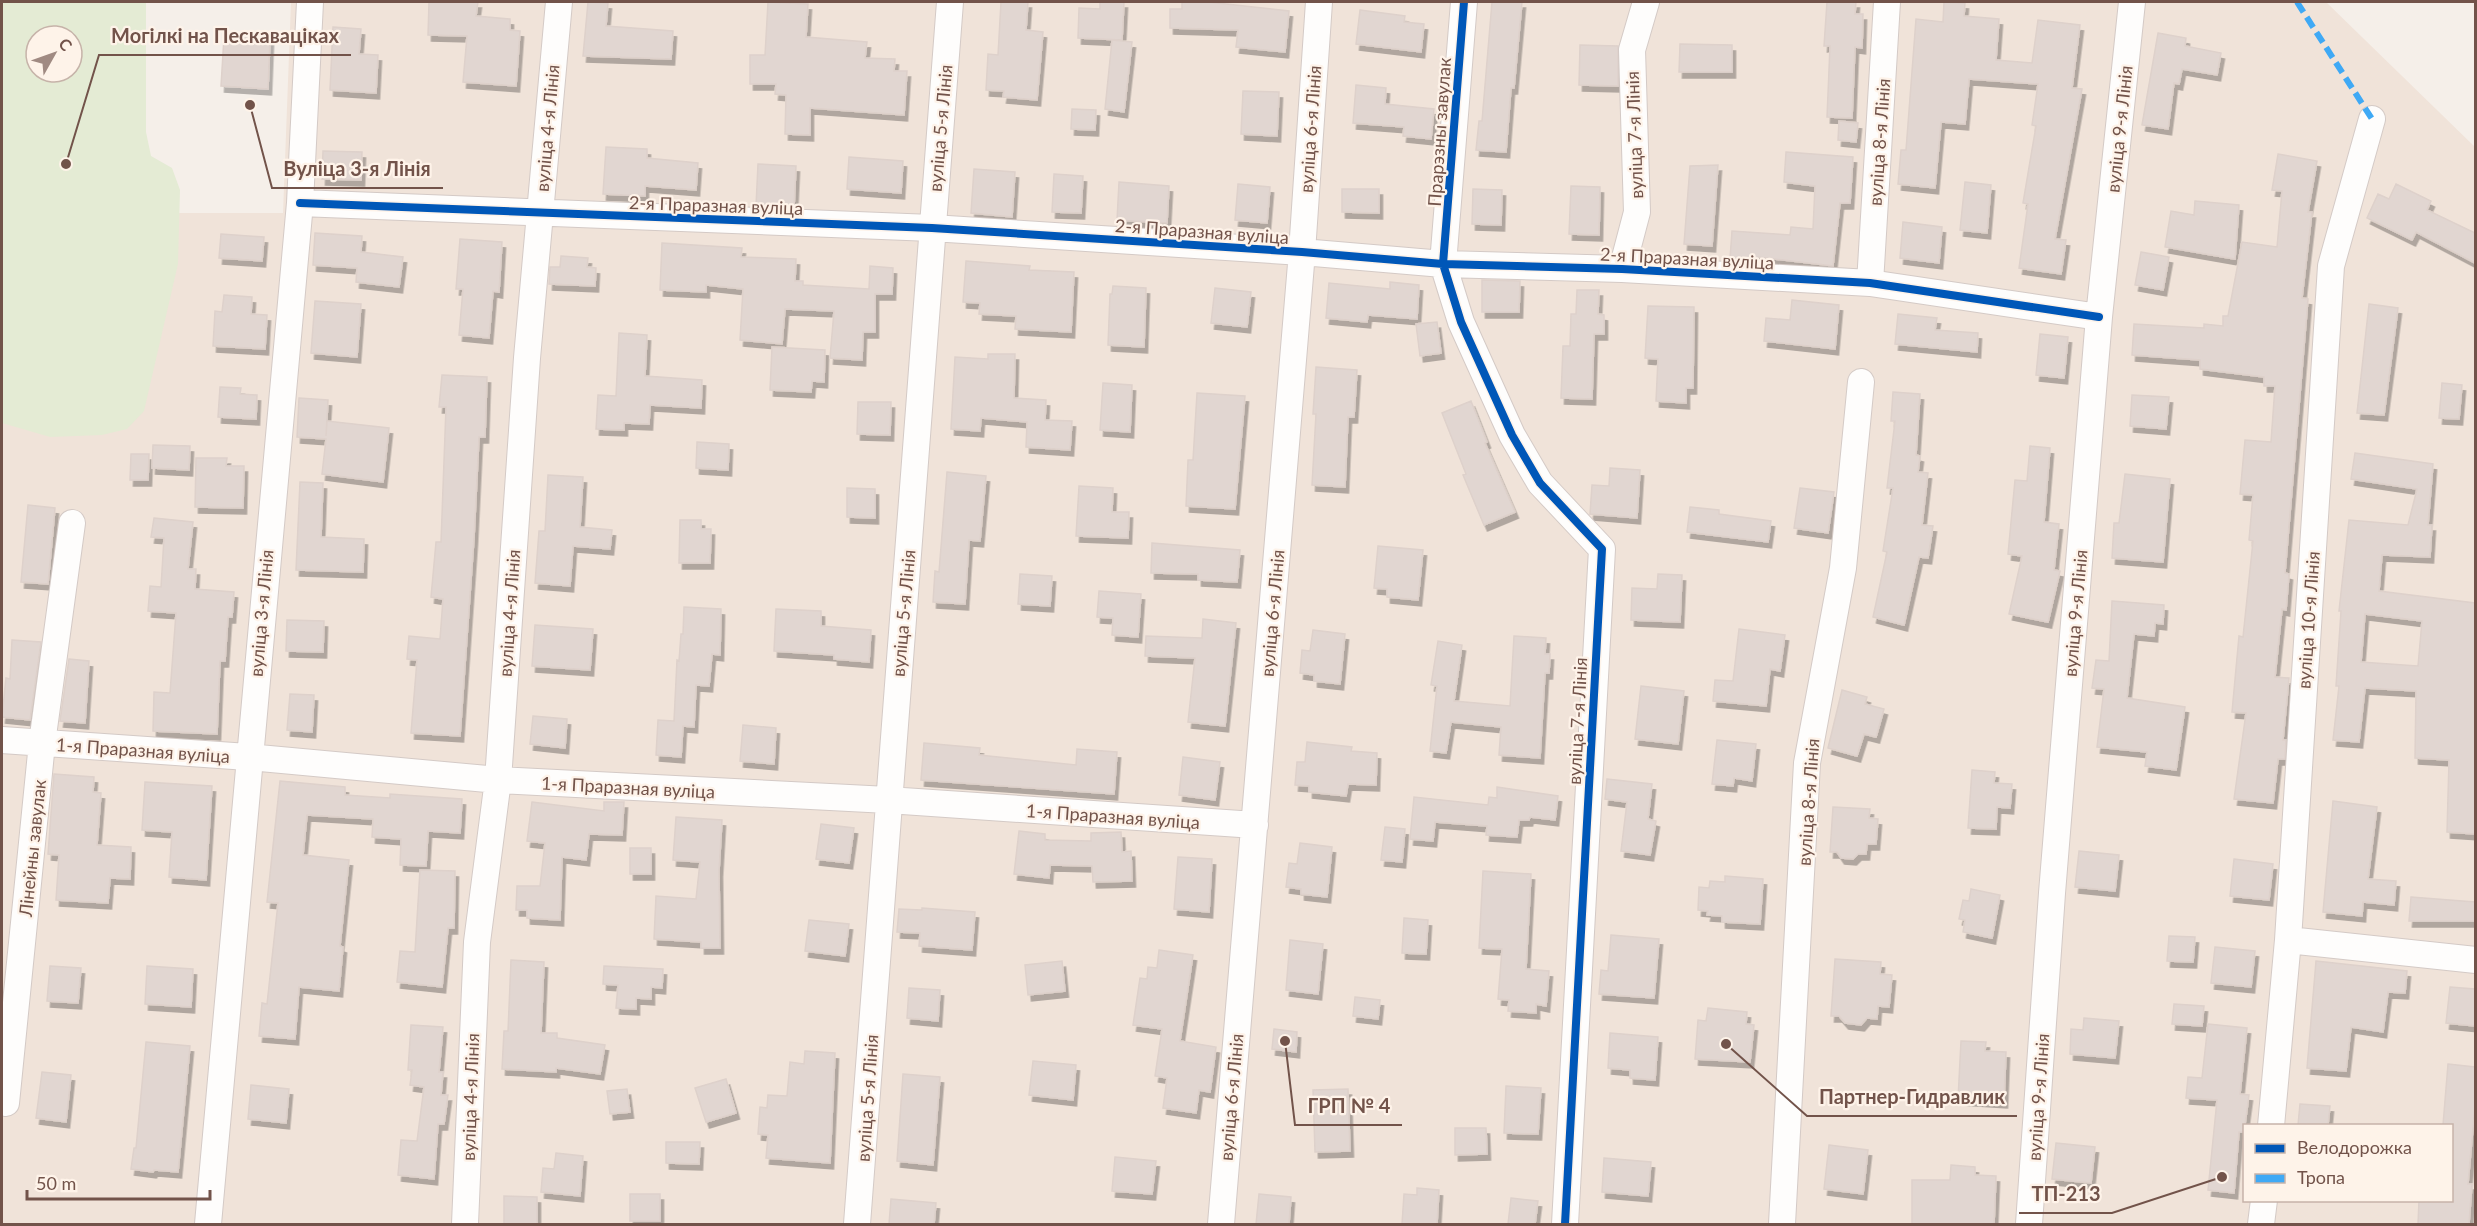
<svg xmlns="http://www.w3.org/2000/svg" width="2477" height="1226" font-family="Lato,sans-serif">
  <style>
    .residential { fill: #f0e3d9; fill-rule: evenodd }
    .green { fill: #e4ebd4; fill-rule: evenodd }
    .building { fill: #e1d6d1; stroke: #ded1cb; stroke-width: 1.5; fill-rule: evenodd; filter: url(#shadow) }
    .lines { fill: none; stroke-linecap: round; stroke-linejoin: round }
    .minor-casing { stroke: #d4cac6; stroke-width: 28 }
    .minor { stroke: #fefdfc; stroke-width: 26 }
    .quiet { stroke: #3fa9f5; stroke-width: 6; stroke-dasharray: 12 6; stroke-linecap: butt }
    .cycleway-casing { stroke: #fef3e9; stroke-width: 11 }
    .cycleway { stroke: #0057b8; stroke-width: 8 }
    .labels { text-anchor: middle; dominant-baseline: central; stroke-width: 4.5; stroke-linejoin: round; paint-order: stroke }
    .street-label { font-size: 18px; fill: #72534a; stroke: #fef3e9 }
    .leader { fill: none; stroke: #72534a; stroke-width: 2 }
    .callout-dot { fill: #72534a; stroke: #fef3e9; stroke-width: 2 }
    .callout-label { font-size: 20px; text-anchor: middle; font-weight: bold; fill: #72534a; stroke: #fef3e9; stroke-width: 4.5; stroke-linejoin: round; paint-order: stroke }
  </style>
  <defs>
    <filter id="shadow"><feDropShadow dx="3.5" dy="6" stdDeviation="0" flood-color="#0004"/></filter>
  </defs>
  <rect width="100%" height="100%" fill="#f5efe9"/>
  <path class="residential" d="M291,2H2326L2475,147V1224H2V418L157,213H283ZM2244,1126H2452V1200H2244Z"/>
  <path class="green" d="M2,2H146V132L151,156L172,168L180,190L178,264L144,411L127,429L102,435L50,437L2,423ZM36,36H72V72H36Z"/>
  <path class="building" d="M429,2H478L476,16L510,19V30L520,31L516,86L463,82L467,36L428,35Z
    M588,2L608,3L606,26L673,31L671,59L583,56Z
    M768,2L808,4L806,37L867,42L865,58L895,59L894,71H907L904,115L810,108V135L785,134L786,95L775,94L776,84H750V55H765Z
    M1001,2H1028L1026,30L1043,32L1037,100L1003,97L1004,91L986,90L988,54L998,55Z
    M1100,2H1124L1122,40L1078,38L1079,8L1100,9Z
    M1182,2H1208L1289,11L1285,52L1236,47L1238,30L1170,28V9H1182Z
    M1492,2H1522L1514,88H1511L1506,152L1476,150L1479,121H1482Z
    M1827,2H1856L1855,14H1863L1862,48L1855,47L1852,118L1827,117L1830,46H1824Z
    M1944,2L1965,3L1964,16L1999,19L1996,60L2032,63L2038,20L2080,25L2072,88L2082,89L2055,239L2066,240L2061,274L2019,268L2028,204L2023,203L2036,126L2032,125L2038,84L1969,79L1965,124L1941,122L1935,188L1898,184L1901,150H1906L1916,19L1943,22Z
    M1360,10L1405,16L1404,22L1424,24L1421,52L1356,44Z
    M333,27L361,29L359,54L378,55L376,93L330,90Z
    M2158,33L2186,38L2185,46L2221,53L2217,75L2182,69L2179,84L2174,83L2168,129L2142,125Z
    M224,37L270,39L268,89L221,86Z
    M1112,40L1132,42L1124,112L1105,109Z
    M1680,44L1732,45V72H1679Z
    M1580,45L1618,46V86L1579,85Z
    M1356,85L1386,88L1385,104L1434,109L1431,139L1403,136L1404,127L1353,123Z
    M1243,91L1279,92L1277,136L1241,134Z
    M1072,109L1096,110L1095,130L1071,129Z
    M1839,121L1858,123L1856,142L1838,140Z
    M606,147L647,149V158L698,163L696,190L645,186V196L603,194Z
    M323,151L362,152L361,180L322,179Z
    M1786,152L1853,157L1850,203H1840L1833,266L1758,257V261L1730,259L1732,231L1790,235L1791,227L1813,229L1815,186L1784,182Z
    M2278,154L2317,161L2308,212H2312L2302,298L2308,299L2285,573L2289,574L2286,610L2282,609L2275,677L2289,678L2283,740H2286L2285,759H2278L2273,803L2234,799L2246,713L2232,712L2239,636L2243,637L2253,541L2249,540L2253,495L2240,494L2245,440L2271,442L2275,386H2264V377L2200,369V360L2132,355L2134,324L2204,328V324L2223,326V316H2228L2242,242L2277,247L2282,191L2272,190Z
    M849,157L903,161L901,193L847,189Z
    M758,164L796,166L794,208L756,206Z
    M1718,165L1712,246L1684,244L1690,166Z
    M974,169L1015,172L1012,217L971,213Z
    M1054,174L1083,176L1081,213L1052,212Z
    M1119,182L1169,186L1167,223L1117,220Z
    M1965,182L1991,185L1987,233L1960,230Z
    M1238,184L1270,187L1267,223L1235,220Z
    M2396,184L2431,201L2427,210L2475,233V263L2416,232L2412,240L2367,218L2378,194L2389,199Z
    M1571,186L1600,187L1599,235L1569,234Z
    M1342,189H1379V213L1342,212Z
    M1473,189L1502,190L1501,225L1472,224Z
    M2195,201L2239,205L2235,259L2165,247L2171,211L2194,215Z
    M1903,222L1942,227L1939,263L1900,258Z
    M315,233L362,236L361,252L403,257L399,287L356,282L357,268L313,265Z
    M221,234L264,237L262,261L219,258Z
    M460,239L502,242L499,292L493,291L489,338L459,335L463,289H456Z
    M662,243L742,248L741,257L796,259L795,281H803V285L869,289L870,266L893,268L892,294H875V332H863L862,360L830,358L834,311L785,309L782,344L740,340L743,289L706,285V292L660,290Z
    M2141,252L2169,257L2163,290L2135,285Z
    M561,256L588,258L587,267L596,268L595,286L549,284L550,267H560Z
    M966,261L1030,266L1029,270L1074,272L1071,332L1015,329L1016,316L979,314L980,303L963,302Z
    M1482,280L1520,281L1519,312H1482Z
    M1390,282L1419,285L1417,319L1368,315L1367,322L1326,318L1329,283L1390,289Z
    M1113,286L1146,288L1144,347L1108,345L1110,294H1112Z
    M1215,288L1251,292L1247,327L1211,323Z
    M1577,290H1599L1598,314L1604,315V334H1594L1592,399L1561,398L1563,346H1570L1571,314H1576Z
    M224,295L252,297L251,314L267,315L265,349L213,346L215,311L222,312Z
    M1792,300L1839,305L1835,349L1764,341L1766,318L1790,320Z
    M315,301L361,304L357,357L311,353Z
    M2369,304L2398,308L2384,415L2357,413Z
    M1648,306L1694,307L1693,388H1686V403L1656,401L1658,359L1645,358Z
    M1898,314L1937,318L1935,330L1978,333L1977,352L1895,344Z
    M1437,322L1441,353L1420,356L1416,324Z
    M619,333L647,335L645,376L702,380L701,408L650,405L649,424L624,423V430L596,429L598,395L616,396Z
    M2040,334L2068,337L2064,378L2036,375Z
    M772,347L825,350L824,382L812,381L811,392L770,390Z
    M988,354H1015L1014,398L1046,400L1045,420L1072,421L1070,450L1026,447L1027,422L981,418L980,431L951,429L955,357L988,359Z
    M1316,367L1357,370L1354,417H1348L1345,487L1312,485L1316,414H1313Z
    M442,375L487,377L485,437H479L474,538L460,736L411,733L417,660L407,659L409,636L440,639L443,599L431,597L436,542H441L446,407H439Z
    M1103,383L1132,385L1130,432L1100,430Z
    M2442,383L2462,385L2459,419L2439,418Z
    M220,387L241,388L240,394L257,395L256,419L218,417Z
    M1893,392L1920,394L1916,455L1920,456L1918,472L1928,473L1922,525L1933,526L1928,558L1919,557L1904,625L1873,617L1887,552L1883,551L1893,488H1887L1895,421H1891Z
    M1197,393L1245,396L1235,509L1186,506L1188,460H1193Z
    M2132,395L2169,397L2166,429L2130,426Z
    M299,398L328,400L326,436L327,421L389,428L383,482L322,474L326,439L297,437Z
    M1471,401L1487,442L1485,443L1515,512L1484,525L1463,475L1466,474L1442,413Z
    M858,402H891L890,435L857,434Z
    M697,442L729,444L728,470L696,468Z
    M153,445L190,446L189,470L152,468Z
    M2030,446L2050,448L2044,522L2059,524L2054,570L2060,571L2048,622L2009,614L2022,556L2008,554L2015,480L2027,481Z
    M2355,453L2433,464L2428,525H2432L2430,557L2382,555L2379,591L2475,603V834L2447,832L2449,760L2415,758L2416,691L2365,688L2359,742L2333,740L2339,686H2336L2341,611H2339L2349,520L2408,525L2417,489L2351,479ZM2365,614L2422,621L2418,666L2361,662Z
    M131,454H149L148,480H130Z
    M196,458H227L226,466H244L243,508L195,507Z
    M1610,468L1640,470L1637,518L1590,514L1592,485L1609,486Z
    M947,472L986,476L980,541L969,540L965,604L933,602L935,571L939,572Z
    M2125,474L2170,479L2163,562L2112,558L2114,523H2119Z
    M548,475L583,477L580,527L612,530L610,549L573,546L570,586L535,583L539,531H545Z
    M300,482L323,483L321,537L364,539L363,572L296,570Z
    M1079,486L1113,488L1112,512H1129L1128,538L1076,536Z
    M847,488L875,489V518L847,517Z
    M1800,488L1834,492L1828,533L1794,528Z
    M28,505L55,508L48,584L21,582Z
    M1690,507L1719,510V514L1771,521L1768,542L1687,532Z
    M154,518L193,522L188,569H196L195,589L234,592L232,617H228L225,661H220L217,734L153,731L154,692L170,693L176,613L148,611L150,586L161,587L164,538L151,537Z
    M680,520H701V529H711L710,563H679Z
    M1152,543L1240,550L1237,582L1198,580V574L1151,573Z
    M1378,546L1423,550L1418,600L1387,597V589L1374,588Z
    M1020,574L1052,576L1050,606L1018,604Z
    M1658,574L1682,575L1680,622L1631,620L1632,588L1657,589Z
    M1099,591L1141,594L1138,637L1112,635L1113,618L1097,617Z
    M2112,601L2164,605L2163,624L2155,623L2154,636L2134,634L2127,698L2185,707L2176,770L2145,766L2147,752L2097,747L2104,689L2092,688L2096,660L2109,661Z
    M684,607L721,609L720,655L712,654L709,686L696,685L694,727L683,726L681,757L656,755L658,720L674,721L677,660L679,661L681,634H683Z
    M776,609L821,611V626L871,630L869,662L834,659V655L774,651Z
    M1203,619L1236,623L1225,726L1188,722L1195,658L1145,656L1146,636L1202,638Z
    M287,620L324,621L323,652L286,651Z
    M535,625L593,629L590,670L532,666Z
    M1739,629L1785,635L1780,671L1770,669L1766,706L1713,701L1715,680L1733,681Z
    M1313,630L1345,634L1340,684L1314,681V675L1300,673L1302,650L1310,651Z
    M1514,636L1546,638L1545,654H1550L1549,673H1545L1540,758L1499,755L1501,727L1451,722L1446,753L1430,751L1437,686L1431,685L1438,641L1462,645L1454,701L1510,706Z
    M12,640L41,642L30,720L2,717L6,678L10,679Z
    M69,659L89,661L85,723L60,721Z
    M1641,686L1684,691L1678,744L1635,739Z
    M1842,690L1867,697L1865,704L1884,709L1876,737L1864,734L1857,756L1828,748Z
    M290,694L314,695L312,732L287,730Z
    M533,716L567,719L565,748L530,744Z
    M743,725L776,728L774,764L740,761Z
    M1717,740L1756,744L1752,781L1734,778L1733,786L1712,784Z
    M1307,742L1352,747L1351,751L1377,753L1376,785L1348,784L1346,796L1309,792V786L1295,785L1297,762H1305Z
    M924,743L980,748L979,755L1076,765L1077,749L1117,752L1114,794L921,780Z
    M1183,757L1220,762L1215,800L1179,795Z
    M1972,770L1995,772L1994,783L2012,784L2010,808L1997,807L1996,829L1968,828Z
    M54,774L94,777L93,792L101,793L97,845L131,847L130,879L110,878L108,903L56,900L59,855L48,854Z
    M1607,779L1652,784L1648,819L1656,821L1650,855L1621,851L1627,802L1605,799Z
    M280,781L345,787V795L390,798V794L462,799L460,833L428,831L426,866L400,865L401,839L372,837L373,819L307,815L303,855L349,860L340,946L343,947L339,991L299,987L295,1039L259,1036L262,1003L267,1004L278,903L267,902Z
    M145,782L212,786L206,880L169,877L172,832L142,830Z
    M1497,787L1558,796L1555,820L1530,817L1529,820H1519L1517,837L1486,835L1487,826L1435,822L1433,841L1410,839L1414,797L1488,805L1489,797L1497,798Z
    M2333,801L2377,807L2368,879L2396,881L2394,905L2363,902L2362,916L2323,912Z
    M532,802L604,811V802H624L622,835L589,834L586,860L562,857L560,920L527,918V910H516L517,886H540L545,843L527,841Z
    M1833,807L1870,809L1869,818L1878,819L1876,844H1867L1866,854H1858L1853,859L1841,858L1837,852H1830Z
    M676,817L722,820L719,871L720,948H701V942L654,939L656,896L696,899L700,862L673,860Z
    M821,824L854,828L849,863L816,859Z
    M1385,827L1405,829L1402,862L1381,860Z
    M1019,831L1045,834V840L1091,841V833L1121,832L1122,852L1131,851L1132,881L1093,882L1092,866L1050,865L1049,878L1014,874Z
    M1300,843L1332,847L1327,897L1301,894V889L1286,887L1289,863L1297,864Z
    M630,848H651V874H630Z
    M2079,851L2119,855L2115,891L2075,887Z
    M1178,857L1212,859L1209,912L1174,909Z
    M2234,859L2273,864L2269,900L2230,896Z
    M420,870L455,871L454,928H448L442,987L397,982L400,951L415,952Z
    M1483,871L1531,874L1526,969L1549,971L1546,1006L1536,1004V1013L1508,1011L1509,1000L1498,999L1502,949L1479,948Z
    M1725,876L1763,879L1760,924L1722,922V916L1707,915L1708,911L1698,910L1699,887L1709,888L1710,881L1725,882Z
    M1971,889L2000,895L1992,938L1963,932L1965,920L1959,919L1963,900L1969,901Z
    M2411,897L2475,902V921H2409Z
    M922,908L975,912L972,950L919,946L920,933L897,932L899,909L922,910Z
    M1404,918L1428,920L1426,954L1402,953Z
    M809,920L849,924L845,956L805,951Z
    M1611,935L1659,939L1654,998L1599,994L1601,970L1608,971Z
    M2169,936L2195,937L2193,962L2167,961Z
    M1290,940L1323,944L1318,994L1286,990Z
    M2215,947L2255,951L2251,987L2211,983Z
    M1159,950L1193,955L1180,1041L1216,1047L1210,1092L1199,1090L1196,1113L1163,1108L1167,1078L1155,1076L1162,1029L1133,1025L1140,978L1147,979L1148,967L1157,968Z
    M1835,959L1881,962L1880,974L1892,975L1889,1007L1878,1006L1877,1019L1867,1018L1861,1025L1845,1023L1839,1016H1831Z
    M511,960L544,962L541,1033H557V1038L605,1045L600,1074L556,1068V1072L502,1069L504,1031H508Z
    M1062,961L1065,991L1028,995L1025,965Z
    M2316,961L2407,971L2405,993L2388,992L2383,1032L2351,1027L2346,1071L2307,1068Z
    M50,966L81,968L78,1003L47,1001Z
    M147,966L193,969L191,1007L145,1004Z
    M604,966L663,969L662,988L651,987V999L636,998V1009L616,1008L618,985L603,984Z
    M2450,987L2475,989V1026L2446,1023Z
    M909,988L940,990L938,1021L907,1018Z
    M1355,997L1380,1000L1378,1019L1353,1016Z
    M2174,1004L2204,1006L2202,1026L2172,1024Z
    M1708,1008L1747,1012L1746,1024L1754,1025L1750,1062L1695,1059L1698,1020L1706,1021Z
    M2084,1018L2119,1021L2115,1058L2070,1054L2071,1029L2083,1030Z
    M2208,1024L2247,1028L2240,1094L2249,1095L2244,1132H2239L2234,1193L2208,1190L2217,1100L2186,1098L2188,1077L2202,1078Z
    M411,1025L443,1027L439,1072H443L441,1095H448L444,1124H438L434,1179L398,1175L401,1140L417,1141L424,1087L410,1085L412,1070H408Z
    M1274,1029L1297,1032L1296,1052L1272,1049Z
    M1610,1033L1658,1037L1655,1080L1630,1078V1070L1608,1068Z
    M1961,1041L1986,1042L1985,1051L2006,1052L2004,1102L1958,1099Z
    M146,1042L190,1046L178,1172L154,1170L153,1172L131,1169L134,1148H136Z
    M805,1051L835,1053L830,1163L766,1158L768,1135L758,1134L760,1107L767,1108L768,1095L787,1096L790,1062L804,1064Z
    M1033,1061L1076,1065L1073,1100L1029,1095Z
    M2448,1064L2475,1067V1105L2468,1184H2472L2469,1224H2418L2419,1200H2451V1125H2443Z
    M42,1072L71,1075L66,1122L36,1118Z
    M903,1074L940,1077L933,1165L897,1161Z
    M726,1079L736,1113L706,1122L695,1088Z
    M251,1085L289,1089L286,1123L248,1119Z
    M1506,1086L1541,1088L1538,1134L1504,1133Z
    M627,1089L630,1112L610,1114L607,1091Z
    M1348,1089L1350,1151L1315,1152L1313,1090Z
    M2300,1104L2330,1106L2328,1125H2298Z
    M1455,1128H1486L1487,1154L1455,1155Z
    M666,1142H700L699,1164L666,1163Z
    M2056,1143L2095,1147L2091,1183L2052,1179Z
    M1829,1145L1868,1150L1863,1194L1824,1189Z
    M556,1153L583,1156L580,1196L541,1192L543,1168L554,1169Z
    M1115,1157L1156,1161L1152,1194L1112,1191Z
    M1604,1158L1651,1162L1648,1196L1602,1192Z
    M1951,1165L1975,1167V1175L1996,1176L1994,1224H1912V1180H1950Z
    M1417,1188L1439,1190L1437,1224H1402L1404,1194L1417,1195Z
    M630,1194H660V1221H630Z
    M1259,1194L1291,1197L1289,1224H1256Z
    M504,1196L537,1197V1224H504Z
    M1511,1198L1538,1201L1535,1224H1508Z
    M891,1199L936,1203L934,1224H889Z"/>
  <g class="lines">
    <defs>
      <path id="minor" d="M1464,2L1443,264L1461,322L1512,435L1540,483L1602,549L1565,1224
        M300,203L932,228L1302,252L1443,264L1622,269L1870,283L2099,317
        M1622,269L1637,212L1632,50L1646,2
        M1870,283L1887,2
        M2,740L248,757L498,780L888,800L1255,825
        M2288,940L2476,960
        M6,1103L42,743L72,523
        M2271,1126L2288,940L2331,266L2372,119
        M208,1224L300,203L310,2
        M465,1224L477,942L498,780L527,358L559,2
        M857,1224L950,2
        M1221,1224L1302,252L1319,2
        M1782,1224L1807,763L1843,568L1861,382
        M2029,1224L2052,893L2099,317L2132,2
        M2261,1224L2264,1200"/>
    </defs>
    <use href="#minor" class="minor-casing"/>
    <use href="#minor" class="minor"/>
    <path class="quiet" d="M2297,2L2372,119"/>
    <defs>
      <path id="cycleway" d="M1464,2L1443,264L1461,322L1512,435L1540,483L1602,549L1565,1224
        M300,203L932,228L1302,252L1443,264L1622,269L1870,283L2099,317"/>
    </defs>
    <use href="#cycleway" class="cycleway-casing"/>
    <use href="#cycleway" class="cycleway"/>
  </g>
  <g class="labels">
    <g class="street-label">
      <text transform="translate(547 128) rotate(-85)">вуліца 4-я Лінія</text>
      <text transform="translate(940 128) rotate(-85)">вуліца 5-я Лінія</text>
      <text transform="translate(1310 129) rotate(-86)">вуліца 6-я Лінія</text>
      <text transform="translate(2119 129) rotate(-84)">вуліца 9-я Лінія</text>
      <text transform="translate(1439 132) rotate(-86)">Прарэзны завулак</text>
      <text transform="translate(1634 135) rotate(-92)">вуліца 7-я Лінія</text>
      <text transform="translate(1879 142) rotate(-86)">вуліца 8-я Лінія</text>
      <text transform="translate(716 205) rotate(2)">2-я Праразная вуліца</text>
      <text transform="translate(1202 231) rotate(4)">2-я Праразная вуліца</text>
      <text transform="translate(1687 258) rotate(3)">2-я Праразная вуліца</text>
      <text transform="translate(261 613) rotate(-85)">вуліца 3-я Лінія</text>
      <text transform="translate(509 613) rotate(-86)">вуліца 4-я Лінія</text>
      <text transform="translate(903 613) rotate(-85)">вуліца 5-я Лінія</text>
      <text transform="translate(1272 613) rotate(-85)">вуліца 6-я Лінія</text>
      <text transform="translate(2075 613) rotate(-85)">вуліца 9-я Лінія</text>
      <text transform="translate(2308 620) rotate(-86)">вуліца 10-я Лінія</text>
      <text transform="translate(1577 721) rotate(-87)">вуліца 7-я Лінія</text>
      <text transform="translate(143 750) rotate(4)">1-я Праразная вуліца</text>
      <text transform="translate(628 787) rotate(3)">1-я Праразная вуліца</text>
      <text transform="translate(1808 802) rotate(-86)">вуліца 8-я Лінія</text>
      <text transform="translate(1113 816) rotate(4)">1-я Праразная вуліца</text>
      <text transform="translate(32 848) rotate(-84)">Лінейны завулак</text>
      <text transform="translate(470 1097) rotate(-88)">вуліца 4-я Лінія</text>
      <text transform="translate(1231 1097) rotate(-85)">вуліца 6-я Лінія</text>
      <text transform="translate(2038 1097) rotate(-86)">вуліца 9-я Лінія</text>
      <text transform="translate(867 1098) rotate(-86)">вуліца 5-я Лінія</text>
    </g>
  </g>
  <path class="leader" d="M66 164L99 55H351M250 105L272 188H443M1726 1044L1807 1116H2017M1285 1041L1295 1125H1402M2222 1177L2112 1213H2019"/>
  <g class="callout-dot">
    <circle cx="66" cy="164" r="6"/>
    <circle cx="250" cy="105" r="6"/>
    <circle cx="1726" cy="1044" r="6"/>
    <circle cx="1285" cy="1041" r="6"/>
    <circle cx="2222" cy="1177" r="6"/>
  </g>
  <g class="callout-label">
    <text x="225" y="43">Могілкі на Пескаваціках</text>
    <text x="357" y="176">Вуліца 3-я Лінія</text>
    <text x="1912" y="1104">Партнер-Гидравлик</text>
    <text x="1349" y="1113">ГРП № 4</text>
    <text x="2066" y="1201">ТП-213</text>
  </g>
  <rect width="2477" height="1226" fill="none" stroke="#72534a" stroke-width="6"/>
  <rect x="2243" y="1124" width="210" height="78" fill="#fef3e9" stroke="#c6b3a9" stroke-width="1.5"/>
  <rect x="2255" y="1144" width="30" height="9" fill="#0057b8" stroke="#c6b3a9" stroke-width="1.5"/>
  <text x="2297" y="1154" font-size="18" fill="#72534a">Велодорожка</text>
  <rect x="2255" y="1174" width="30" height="9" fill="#3fa9f5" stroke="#c6b3a9" stroke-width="1.5"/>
  <text x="2297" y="1184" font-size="18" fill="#72534a">Тропа</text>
  <g transform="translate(54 54) rotate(50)"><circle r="28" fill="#fef3e9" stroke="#c6b3a9" stroke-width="1.5"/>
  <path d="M0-4.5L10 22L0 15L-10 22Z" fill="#a08a82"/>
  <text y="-9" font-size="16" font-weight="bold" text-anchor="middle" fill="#72534a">С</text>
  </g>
  <path d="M27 1190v9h183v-9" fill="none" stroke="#72534a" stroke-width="3"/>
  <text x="36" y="1190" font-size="18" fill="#72534a" stroke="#fef3e9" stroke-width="4.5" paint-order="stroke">50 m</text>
</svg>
